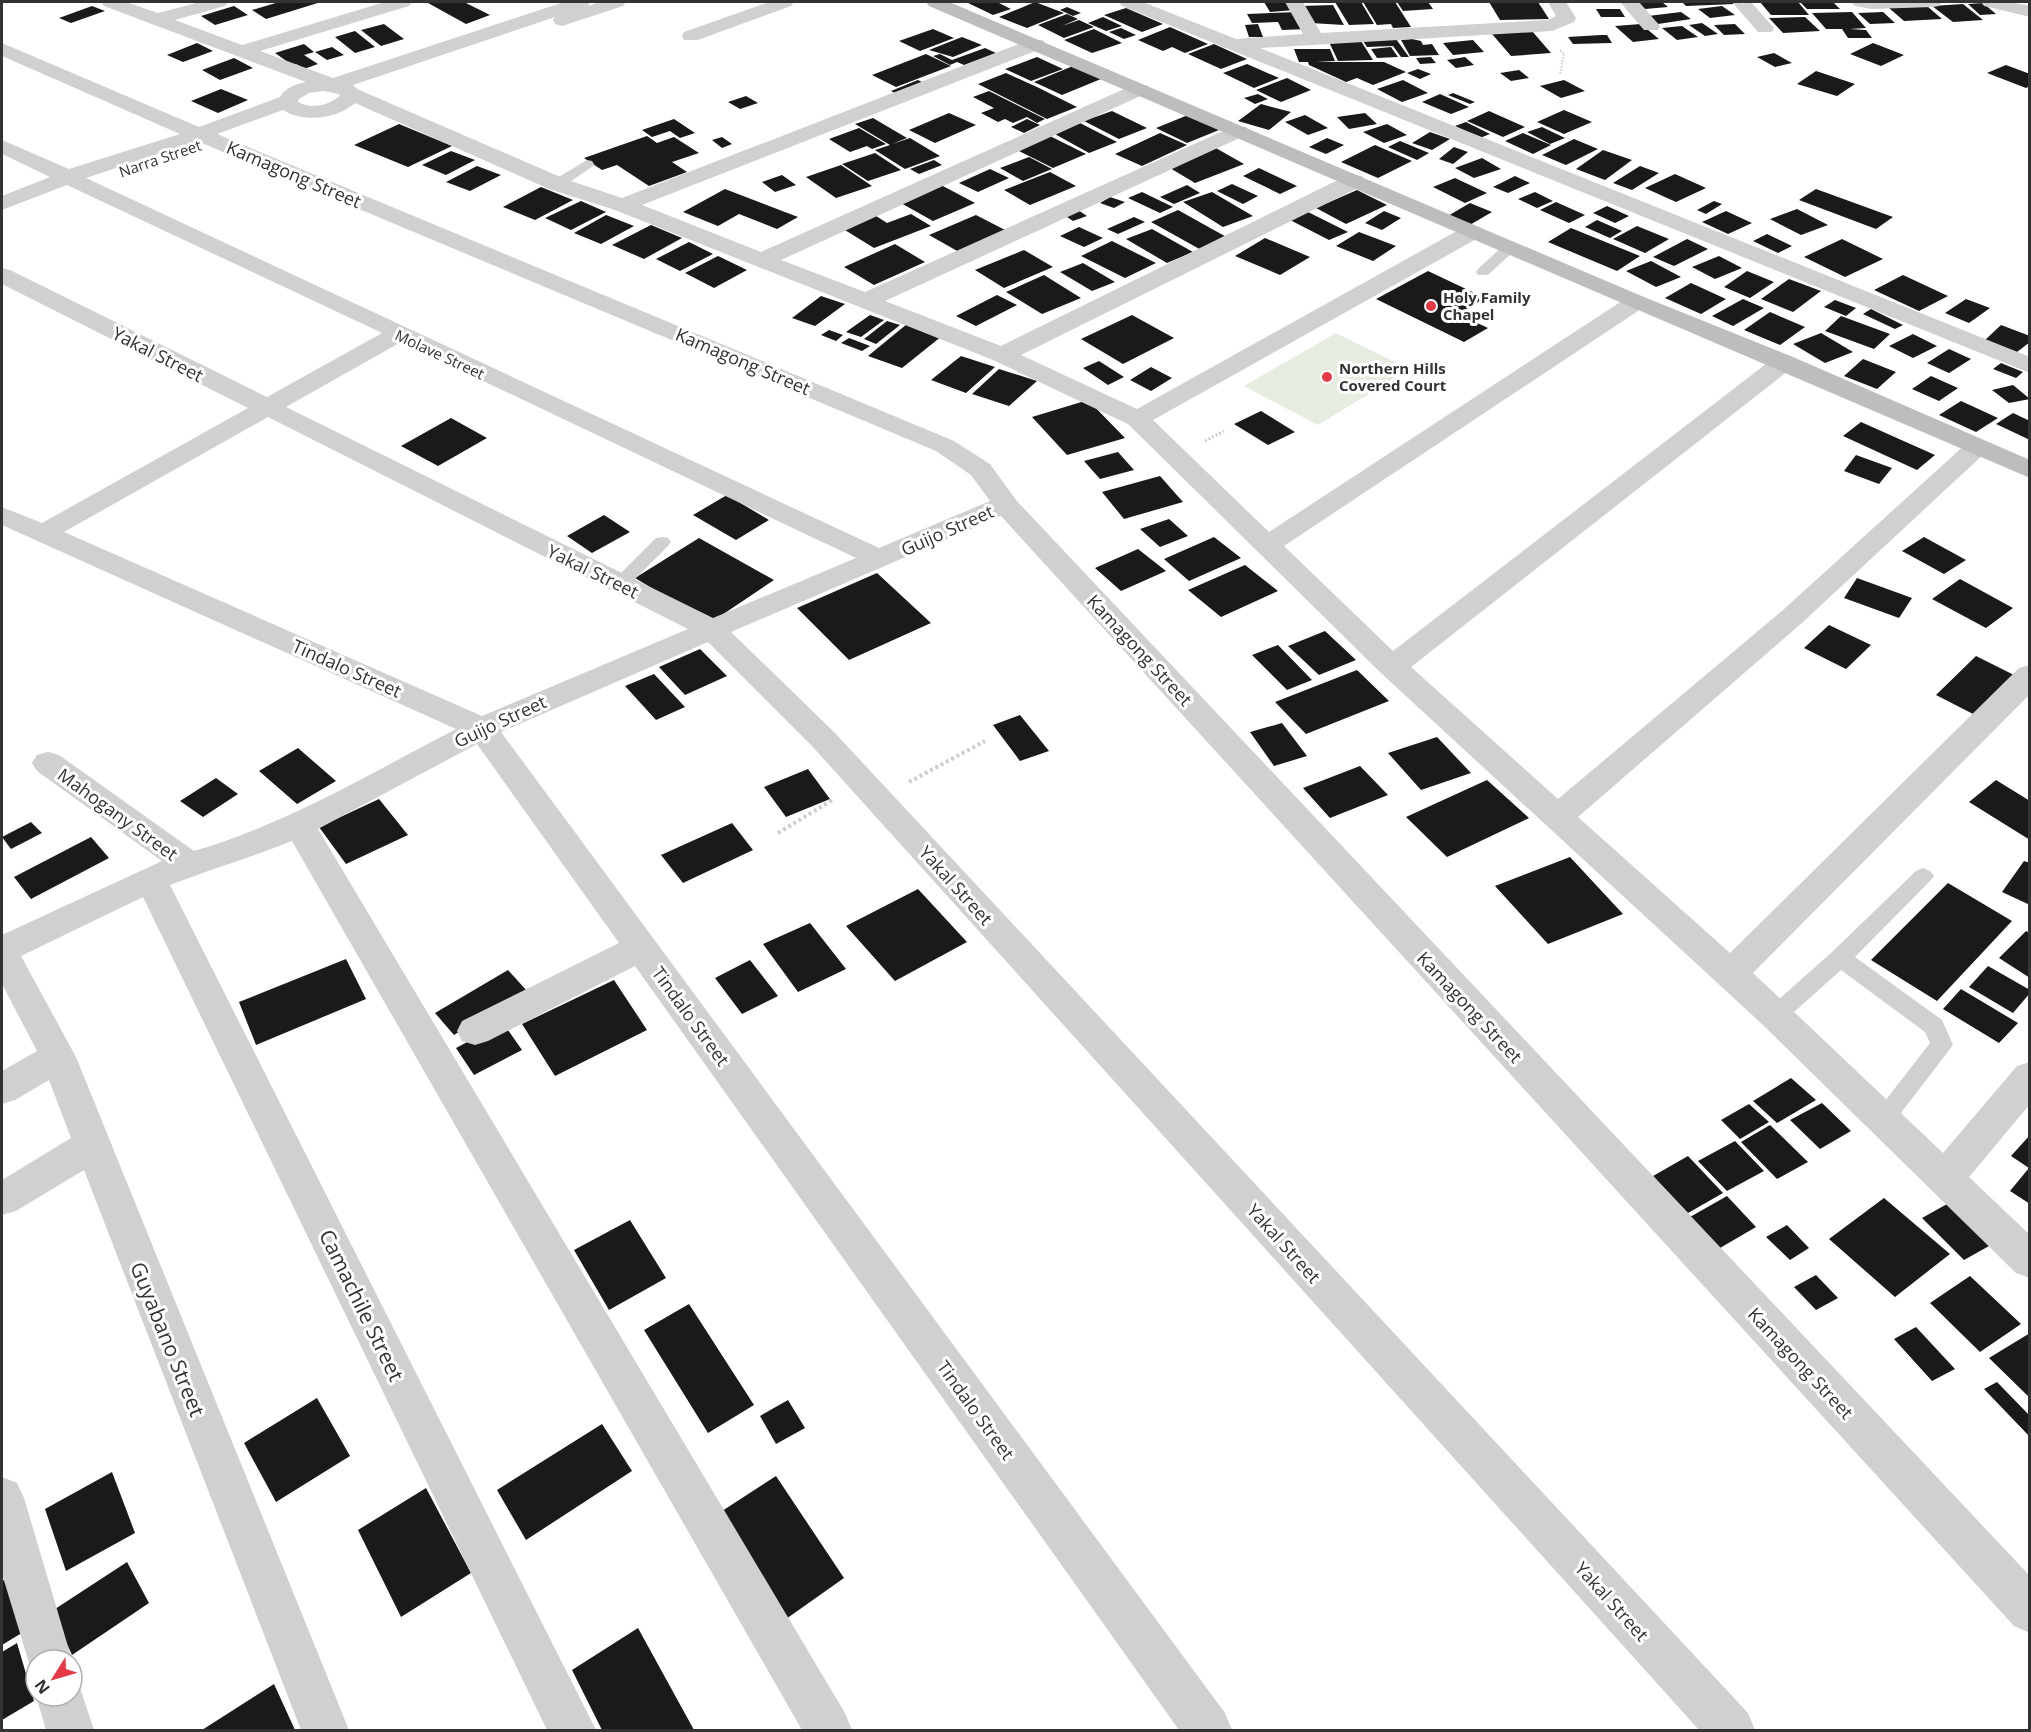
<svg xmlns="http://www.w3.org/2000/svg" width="2031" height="1732" font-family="'Open Sans',sans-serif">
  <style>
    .green { fill: #e6ecdf }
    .building { fill: #1a1a1a }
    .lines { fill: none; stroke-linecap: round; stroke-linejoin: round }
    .path-far2 { stroke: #cdcdcd; stroke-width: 2; stroke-dasharray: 1.5 1.5; stroke-linecap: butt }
    .path-far1 { stroke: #cdcdcd; stroke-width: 3; stroke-dasharray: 2 2; stroke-linecap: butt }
    .path { stroke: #cdcdcd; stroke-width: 4; stroke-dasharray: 3 3; stroke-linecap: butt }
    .lane { fill: #d0d0d0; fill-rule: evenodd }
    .street { fill: #d0d0d0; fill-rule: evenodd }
    .secondary { fill: #bdbdbd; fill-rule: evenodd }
    .poi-dot { fill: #e63946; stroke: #fff; stroke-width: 2 }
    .labels { text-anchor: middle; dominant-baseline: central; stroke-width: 6; stroke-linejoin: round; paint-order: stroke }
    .far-street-label { font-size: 15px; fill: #333; stroke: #fff }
    .far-poi-label { font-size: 15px; font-weight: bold; fill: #333; stroke: #fff; text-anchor: start }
    .street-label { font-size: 18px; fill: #333; stroke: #fff }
    .near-street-label { font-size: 21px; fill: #333; stroke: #fff }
  </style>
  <rect width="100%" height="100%" fill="#fff"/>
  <path class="green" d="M1336,333L1409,369L1318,425L1244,386Z"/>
  <path class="building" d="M279,2H321L266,19L252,10Z
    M433,2H464L490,15L466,24L428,3Z
    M966,2H997L1011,9L993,15Z
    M1035,2L1064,13L1027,28L999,17Z
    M1264,2H1290L1295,10L1270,12Z
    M1335,2H1361L1374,24L1349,25Z
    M1363,2H1395L1411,27L1393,28L1391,24L1377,25Z
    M1397,2H1428L1433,9L1403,11Z
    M1489,2H1538L1549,19L1500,20Z
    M1637,2H1662L1668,7L1645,9Z
    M1682,2H1731L1734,4L1686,6Z
    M1760,2H1798L1809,15H1771Z
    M1800,2H1833L1840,9H1807Z
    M1983,3L1996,14L1980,15L1968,4Z
    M1963,4L1983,20L1953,22L1932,6Z
    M1333,5L1344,25L1311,23L1301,6Z
    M92,6L105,11L71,23L59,18Z
    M234,6L248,15L215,25L201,16Z
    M1722,6L1735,15L1710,18L1698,9Z
    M1927,6L1942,19L1904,21L1889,8Z
    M1067,7L1081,13L1073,16L1060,10Z
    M1126,8L1163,24L1142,32L1104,15Z
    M1596,9H1620L1625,17H1601Z
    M1298,12L1307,29L1282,30L1278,22L1252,23L1247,14Z
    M1681,12L1691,19L1658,24L1648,16Z
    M1852,12L1866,28L1850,29L1866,30L1872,38H1848L1842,29H1826L1812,13Z
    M1883,12L1895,23L1870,24L1858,13Z
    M1067,14L1078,19L1062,26L1079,20L1094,27L1064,38L1038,25Z
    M1103,17L1122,26L1106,31L1088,23Z
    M1805,17L1820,31L1783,33L1769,18Z
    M1702,23L1718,34L1705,36L1689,25Z
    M384,24L404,39L381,46L361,30Z
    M1258,24L1263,37H1249L1245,25Z
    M1641,24L1659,39L1633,42L1615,26Z
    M1735,24L1745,34L1724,35L1714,25Z
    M1682,26L1698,37L1677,40L1662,28Z
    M1170,27L1208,44L1185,53L1172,47L1163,51L1138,40Z
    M1121,28L1136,35L1124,39L1109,32Z
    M933,29L954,38L920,51L899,41Z
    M1094,29L1122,43L1092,53L1064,40Z
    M355,31L375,47L355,53L335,37Z
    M1532,31L1551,53L1511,56L1492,34Z
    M1601,35H1607L1612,43L1573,44L1568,37Z
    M962,37L982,45L953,57L929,50Z
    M1396,39L1409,57H1401L1393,46L1367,47L1363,41Z
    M1412,39L1421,41L1423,45L1432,44L1439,55L1410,56L1401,40Z
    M1473,40L1484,52L1453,55L1443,43Z
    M1361,41L1373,60L1338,61L1329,42Z
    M197,43L213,51L183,62L167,55Z
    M1873,43L1904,55L1881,66L1850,54Z
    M304,44L314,52L304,55L318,64L304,69L296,64L292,65L275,53Z
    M1214,44L1247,59L1221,69L1188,54Z
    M332,47L344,55L327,60L315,52Z
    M1391,47L1398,57L1377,58L1371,49Z
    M985,48L996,53L964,65L957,62L950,65L933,56L940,54L952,60Z
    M1294,49H1330L1335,61L1316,62H1384L1406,72L1373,85L1357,78L1346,82L1309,65L1308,62H1299Z
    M1774,53L1792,63L1775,67L1757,57Z
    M926,54L951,66L896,87L872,75Z
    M1037,57L1063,69L1031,81L1005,69Z
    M1431,57L1436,63L1420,64L1416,58Z
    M1465,57L1474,65L1456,68L1447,60Z
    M234,58L253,68L220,80L202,70Z
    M1247,64L1279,78L1254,88L1223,73Z
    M2006,65L2030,74V86L2026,88L1987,73Z
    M1073,66L1101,79L1062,95L1034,82Z
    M1418,69L1431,74L1420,79L1407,73Z
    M1519,70L1529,78L1511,81L1500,73Z
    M1816,71L1855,84L1837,96L1797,84Z
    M1006,73L1037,87L1077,107L1047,119L978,84Z
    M1287,78L1311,90L1281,102L1256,90Z
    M918,80L928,85L901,96L891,91Z
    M1403,80L1428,93L1402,102L1377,89Z
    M1564,80L1585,91L1561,98L1540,86Z
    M221,89L248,100L218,113L191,101Z
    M989,91L1045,119L1037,123L1027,117L1013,123L1005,119L998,122L981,113L994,108L973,97Z
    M1453,93L1475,102L1470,104L1448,95Z
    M1258,94L1268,99L1255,104L1244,98Z
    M1440,94L1469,107L1451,114L1422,102Z
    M746,96L758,103L740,109L728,102Z
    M1261,104L1291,112L1269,130L1238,121Z
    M1564,110L1592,122L1564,134L1537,122Z
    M1112,111L1147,128L1119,139L1084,121Z
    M1489,111L1525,127L1503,137L1467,121Z
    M949,113L976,125L935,143L909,130Z
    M1365,113L1377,124L1349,129L1337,117Z
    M1188,115L1219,130L1187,143L1156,128Z
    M1305,115L1328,128L1308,135L1285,122Z
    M873,118L907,138L892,144L910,138L940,156L905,169L875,150L890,145L855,124Z
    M674,119L695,133L680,138L670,131L652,137L642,130Z
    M1027,119L1040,125L1024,133L1011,127Z
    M1466,122L1490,134L1480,138L1455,126Z
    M1080,123L1117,142L1089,153L1053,133Z
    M399,124L452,146L408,167L354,145Z
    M1387,124L1407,135L1384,143L1363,132Z
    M1542,127L1565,138L1550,144L1527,132Z
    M859,128L886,144L872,149L867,146L850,152L829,139Z
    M1430,132L1450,139L1432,150L1412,143Z
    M1160,133L1187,145L1142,166L1115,154Z
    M1523,133L1551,145L1533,154L1505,141Z
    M647,136L657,143L674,137L699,153L672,162L687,172L649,186L617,165L602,170L584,158Z
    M1050,136L1086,154L1053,168L1017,150Z
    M722,137L732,144L722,148L712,140Z
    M1327,138L1344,145L1326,154L1309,147Z
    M1574,139L1598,149L1566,165L1542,155Z
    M1400,141L1429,153L1417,160L1388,147Z
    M1375,145L1412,161L1378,178L1341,162Z
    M1214,147L1244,164L1195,183L1165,165Z
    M1454,147L1468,152L1453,164L1439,159Z
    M1603,150L1632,160L1605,180L1576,169Z
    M451,151L475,160L446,175L422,165Z
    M875,153L901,170L868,181L842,164Z
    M1029,157L1052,169L1023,181L1000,168Z
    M1482,158L1501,169L1474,178L1455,168Z
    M934,160L942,165L919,174L910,169Z
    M841,165L872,186L836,198L806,177Z
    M477,166L501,175L470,191L446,182Z
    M1640,166L1659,173L1632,190L1613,183Z
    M1259,168L1297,186L1280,194L1243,176Z
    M990,169L1009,178L978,192L959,183Z
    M1050,172L1076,186L1030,205L1004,190Z
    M1675,174L1706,188L1676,202L1645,188Z
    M782,175L796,185L775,192L762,182Z
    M1515,176L1530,183L1508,193L1493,187Z
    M1455,178L1487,193L1465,203L1433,187Z
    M1232,184L1258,196L1243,204L1217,191Z
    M941,185L975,203L933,221L899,202Z
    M1187,185L1200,193L1174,204L1160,197Z
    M541,187L573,200L535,220L503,207Z
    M725,189L798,217L777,229L739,214L718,226L683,212Z
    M1816,189L1893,217L1876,229L1799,200Z
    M1357,190L1387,205L1346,224L1316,208Z
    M1142,192L1173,207L1160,213L1128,198Z
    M1212,192L1253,216L1223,227L1183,202Z
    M1535,192L1553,201L1537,208L1518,199Z
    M1110,197L1125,202L1114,208L1100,203Z
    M581,201L606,212L571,230L545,218Z
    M1714,201L1722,204L1706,214L1697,210Z
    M1556,202L1585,215L1569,223L1540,210Z
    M1470,203L1492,212L1468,226L1446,217Z
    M1607,206L1629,216L1615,223L1593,213Z
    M1797,209L1828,225L1801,235L1770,219Z
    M1078,210L1087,216L1073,221L1064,215Z
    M1178,210L1230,239L1203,251L1151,222Z
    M1384,211L1401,218L1382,230L1365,223Z
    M1726,211L1752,223L1728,234L1702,222Z
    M1308,212L1348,232L1329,240L1290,220Z
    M873,214L887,223L911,214L931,226L874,248L840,227Z
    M606,215L634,226L601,244L574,233Z
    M976,215L1007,231L959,252L929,235Z
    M1134,217L1145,222L1118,234L1107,229Z
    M1597,220L1622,231L1610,238L1585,227Z
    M651,225L682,238L644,259L612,245Z
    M1637,226L1669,239L1645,253L1613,239Z
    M1079,227L1103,238L1084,247L1060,236Z
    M1571,228L1640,256L1617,271L1548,242Z
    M1152,229L1193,252L1167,263L1126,239Z
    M1359,232L1396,246L1373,261L1336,246Z
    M1767,234L1792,246L1778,253L1753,241Z
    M1265,238L1310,257L1280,275L1235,256Z
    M1687,239L1708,249L1674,266L1653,257Z
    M1842,239L1883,259L1845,277L1804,257Z
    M1112,241L1156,263L1125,278L1081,256Z
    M689,242L713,254L680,271L656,259Z
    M895,244L925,262L874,285L844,267Z
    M1024,250L1053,267L1004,288L975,270Z
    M718,256L747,270L714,288L685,273Z
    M1719,256L1742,268L1715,279L1692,267Z
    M1651,261L1681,277L1656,287L1626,271Z
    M1083,263L1115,282L1092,291L1060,272Z
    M1428,271L1485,298L1458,314L1488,328L1464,342L1376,299Z
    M1747,271L1774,282L1750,298L1724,287Z
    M1044,275L1081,298L1042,314L1006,292Z
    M1903,275L1948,296L1919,311L1874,290Z
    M1789,279L1821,291L1793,312L1761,299Z
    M1691,283L1726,299L1701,314L1665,298Z
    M997,295L1017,305L976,326L956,316Z
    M821,296L845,304L815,326L792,318Z
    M1743,299L1764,308L1733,326L1712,316Z
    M1966,299L1990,308L1969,323L1945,313Z
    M1835,300L1856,308L1846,316L1824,307Z
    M1871,309L1903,325L1895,329L1863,314Z
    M1770,312L1805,327L1780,345L1744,330Z
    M870,315L884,320L861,337L846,332Z
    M1132,315L1174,338L1123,364L1081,339Z
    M1841,316L1890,334L1874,349L1825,331Z
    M887,321L900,325L876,344L864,339Z
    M907,324L942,336L902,368L868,356Z
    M2001,325L2030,336V342L2017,352L1985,340Z
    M829,330L843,335L836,341L821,335Z
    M1821,333L1853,352L1825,363L1793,344Z
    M1913,334L1937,346L1913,358L1889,346Z
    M849,338L870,346L862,351L841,343Z
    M1949,349L1971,359L1949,373L1927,363Z
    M961,356L995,367L966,393L931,380Z
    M1863,359L1896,372L1877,389L1844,376Z
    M1099,361L1124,377L1108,385L1083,368Z
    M2001,363L2023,372L2016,378L1993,369Z
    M1151,367L1172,378L1151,391L1130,380Z
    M999,369L1037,381L1009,406L972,394Z
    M1931,376L1958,388L1939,401L1912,389Z
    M2013,385L2030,399L2009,403L1992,390Z
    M1088,400L1125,438L1067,455L1032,417Z
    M1961,401L1998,418L1976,432L1939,415Z
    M1261,411L1295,432L1268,445L1234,424Z
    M2013,413L2030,421V440L1996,424Z
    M451,418L487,438L438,466L401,446Z
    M1861,422L1935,455L1917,470L1843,436Z
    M1118,452L1134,470L1100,479L1084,461Z
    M1856,455L1892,468L1879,484L1844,471Z
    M1160,476L1183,502L1124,519L1102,492Z
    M727,495L769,520L736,540L693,515Z
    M604,515L630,532L592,553L567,536Z
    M1169,519L1188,536L1160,547L1140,529Z
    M1214,537L1241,558L1189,581L1164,559Z
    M1924,537L1966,560L1944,574L1902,551Z
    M699,538L774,580L710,623L635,578Z
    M1138,549L1166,571L1121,591L1095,568Z
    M1245,565L1278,591L1221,617L1188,590Z
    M877,573L931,623L849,660L797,608Z
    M1857,578L1912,598L1899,618L1844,598Z
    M1960,579L2013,608L1986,628L1932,599Z
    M1829,625L1871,645L1846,669L1804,648Z
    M1325,631L1356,660L1319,675L1288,646Z
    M1278,645L1312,680L1287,690L1252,655Z
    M700,649L727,676L685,695L659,667Z
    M1976,656L2014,675L1975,715L1936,695Z
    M1357,670L1389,701L1306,734L1275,702Z
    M654,674L685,707L656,720L625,686Z
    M1020,715L1049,751L1020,761L993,725Z
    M1282,723L1307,756L1274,766L1250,732Z
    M1437,737L1471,773L1421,790L1388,753Z
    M298,748L336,781L297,804L259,771Z
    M1360,766L1388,795L1330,818L1303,788Z
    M808,769L830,799L786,817L764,787Z
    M216,778L238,794L203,817L180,801Z
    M1487,780L1529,818L1447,857L1406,817Z
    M1996,780L2030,801V840L1969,802Z
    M379,799L408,835L346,864L319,827Z
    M31,822L42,833L11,849L2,837Z
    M732,823L753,850L683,883L661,855Z
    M91,837L109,858L31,899L14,877Z
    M1570,857L1623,914L1548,944L1495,886Z
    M2024,861L2030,863V905L2002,892Z
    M1948,883L2012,921L1937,1001L1871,960Z
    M918,889L967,942L895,981L846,926Z
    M810,923L846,969L798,992L763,944Z
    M2026,931L2030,933V978L1999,958Z
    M346,959L366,999L256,1045L239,1002Z
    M750,960L778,996L742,1014L715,978Z
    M1988,966L2030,990V993L2013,1013L1969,987Z
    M508,970L527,991L454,1035L435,1013Z
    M614,980L647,1030L555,1076L522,1024Z
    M1961,989L2018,1023L1999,1043L1943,1009Z
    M503,1023L522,1050L474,1075L456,1048Z
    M1791,1078L1816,1100L1777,1123L1753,1101Z
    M1822,1103L1851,1131L1820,1149L1790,1120Z
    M1749,1104L1769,1122L1740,1139L1721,1120Z
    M1770,1125L1808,1162L1777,1179L1741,1142Z
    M2030,1135V1204L2010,1191L2029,1168L2011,1156Z
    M1735,1141L1764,1171L1727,1191L1698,1161Z
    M1688,1156L1723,1193L1688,1213L1653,1176Z
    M1727,1196L1756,1227L1720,1248L1690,1217Z
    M1884,1198L1950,1254L1895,1297L1829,1239Z
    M1956,1199L1998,1241L1964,1260L1922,1218Z
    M630,1220L666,1278L609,1310L574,1250Z
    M1787,1225L1809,1248L1790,1260L1766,1237Z
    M1816,1275L1838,1298L1816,1310L1794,1287Z
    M1970,1276L2021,1324L1980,1352L1930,1303Z
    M689,1304L754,1405L708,1433L644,1330Z
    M1916,1327L1955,1369L1932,1381L1894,1339Z
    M2030,1333V1398L1989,1358Z
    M1997,1382L2030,1416V1437L1984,1389Z
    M317,1398L350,1456L276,1502L244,1443Z
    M788,1400L805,1428L776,1444L760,1416Z
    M602,1424L632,1471L526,1540L497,1490Z
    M112,1472L135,1533L66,1571L45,1509Z
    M776,1476L844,1578L786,1619L719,1513Z
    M426,1488L471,1573L401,1617L358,1530Z
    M127,1562L149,1603L72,1655L52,1611Z
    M6,1579L25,1631L2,1645V1581Z
    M638,1628L694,1730H602L572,1670Z
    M17,1643L34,1701L2,1720V1652Z
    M274,1684L295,1730H202Z"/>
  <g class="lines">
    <path class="path-far2" d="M1560,50L1564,54L1560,74"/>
    <path class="path-far1" d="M1205,441L1224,431"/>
    <path class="path" d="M909,782L985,741
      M778,833L834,799"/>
    <path class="lane" d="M587,160L592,161L594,164L592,167L562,187H552L550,184L552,181Z
      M1509,244L1516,248L1514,251L1488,275H1478L1476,272L1478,269L1504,245Z
      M662,537L668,538L671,542L668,546L626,588H614L611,584L614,580L656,538Z
      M1923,868L1930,871L1934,876L1930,881L1855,957L1942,1020L1953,1045L1891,1126L1883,1129L1875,1126L1871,1119L1930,1043L1925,1032L1841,970L1784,1021L1776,1024L1768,1021L1765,1015L1768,1009L1832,952L1916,871Z"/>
    <path class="street" d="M101,2H126L158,13L200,2H228L225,6L175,20L242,45L385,2H412L409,6L260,51L333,78L564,2H590L588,6L600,2H626L623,6L562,26L555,24L553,20L555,17L353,85L357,89L565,179L622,198L1029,40H1043L1045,44L1043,48L642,205L761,252L1133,85H1147L1150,89L1147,93L781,260L865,292L1232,127H1246L1249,131L1246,135L885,301L1001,346L1346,176L1354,175L1362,176L1365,181L1362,186L1021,355L1137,409L1464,227L1472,225L1480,227L1483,232L1480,237L1153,420L1269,532L1628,297L1636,295L1644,297L1648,302L1644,307L1284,546L1393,651L1775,357L1784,355L1793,357L1796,362L1793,367L1411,667L1558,799L1783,610L1967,443L1976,440L1985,443L1989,448L1985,453L1803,622L1578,817L1730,953L2019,668L2030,665V694L1753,973L1943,1153L2017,1066L2030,1062V1104L1969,1177L2030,1235V1278L2016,1273L1763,1025L1382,674L1128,424L993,360L615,210L549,189L355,103C338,119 303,123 283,110L217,134L954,441L990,464L1016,500L2030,1576V1633L2014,1626L1001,516L731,632L834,732L1748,1713L1755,1730H1699L812,746L708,642L501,732L1225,1713L1232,1730H1179L635,966L488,1041L475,1045L462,1041L457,1031L462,1021L619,943L477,744L318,829L845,1713L852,1730H802L292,841C252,857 211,869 170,885L596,1730H547L143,897L21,956L76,1057L349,1730H301L84,1170L16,1211L2,1215V1180L71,1138L49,1080L15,1100L2,1104V1071L37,1051L2,984V935L162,861L37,771L32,763L37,755L48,752L59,755L194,851C287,824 371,773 456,729L2,525V507L42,523L248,408L2,284V268L10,270L267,397L382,333L67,185L2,210V196L50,177L2,154V140L69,169L180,134L2,56V43L199,127L280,97C285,88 296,84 306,82L104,6ZM323,91L339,94L340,96C328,105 312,110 298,102L299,99L309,93ZM197,141L936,451L971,475L990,501L879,548L86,178ZM401,342L856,558L713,618L286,407ZM268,417L688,629L482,716L64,532Z
      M769,2H794L791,6L698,40H684L682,36L684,32Z
      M1119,2H1143L1236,39L1303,34L1285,2H1303L1321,33L1548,20L1556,16L1548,2H1566L1576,18L1574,22L1552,31L1260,48L2030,357V373L1122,6Z
      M1620,2H1639L1660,26L1658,30H1644Z
      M1732,2H1751L1774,28L1772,32H1758Z
      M1852,2H1942L1939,6L1933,7L1872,9L1855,6Z
      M1981,2H2010L2030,6V17L1984,6Z
      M2,1477L17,1483L24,1498L72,1660H36V1678L33,1676L2,1574Z
      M72,1677L77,1679L94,1730H46L36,1696H72Z"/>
    <path class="secondary" d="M926,2H949L1644,297L1793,357L2030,460V478L929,6Z"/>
  </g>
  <g class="poi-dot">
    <circle cx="1431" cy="306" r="6"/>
    <circle cx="1327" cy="377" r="6"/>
  </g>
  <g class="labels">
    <g class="far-street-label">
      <text transform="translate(160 158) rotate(-19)">Narra Street</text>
      <text transform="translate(440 354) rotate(25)">Molave Street</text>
    </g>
    <g class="far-poi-label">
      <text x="1443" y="297">Holy Family<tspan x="1443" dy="17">Chapel</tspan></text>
      <text x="1339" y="368">Northern Hills<tspan x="1339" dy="17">Covered Court</tspan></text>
    </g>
    <g class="street-label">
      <text transform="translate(294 174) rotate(23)">Kamagong Street</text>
      <text transform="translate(158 354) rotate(27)">Yakal Street</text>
      <text transform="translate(743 361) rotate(23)">Kamagong Street</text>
      <text transform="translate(947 530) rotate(-24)">Guijo Street</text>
      <text transform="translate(593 571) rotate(26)">Yakal Street</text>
      <text transform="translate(1140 650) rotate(47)">Kamagong Street</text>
      <text transform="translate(347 668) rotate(24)">Tindalo Street</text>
      <text transform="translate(500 721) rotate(-25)">Guijo Street</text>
      <text transform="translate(118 814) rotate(36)">Mahogany Street</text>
      <text transform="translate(956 885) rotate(48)">Yakal Street</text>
      <text transform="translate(1470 1007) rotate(47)">Kamagong Street</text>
      <text transform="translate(691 1016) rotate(54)">Tindalo Street</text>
      <text transform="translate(1284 1243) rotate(48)">Yakal Street</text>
      <text transform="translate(1801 1363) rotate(47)">Kamagong Street</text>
      <text transform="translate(976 1410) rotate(54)">Tindalo Street</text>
      <text transform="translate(1612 1601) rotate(48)">Yakal Street</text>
    </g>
    <g class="near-street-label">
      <text transform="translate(362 1305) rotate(64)">Camachile Street</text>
      <text transform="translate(168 1339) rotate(68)">Guyabano Street</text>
    </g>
  </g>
  <rect width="2031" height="1732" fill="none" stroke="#333333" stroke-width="6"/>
  <g transform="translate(54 1678) rotate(233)"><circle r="28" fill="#ffffff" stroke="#adadad" stroke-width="1.5"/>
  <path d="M0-4.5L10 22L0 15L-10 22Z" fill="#e63946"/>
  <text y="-9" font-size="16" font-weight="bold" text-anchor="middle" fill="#333333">N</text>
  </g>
</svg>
